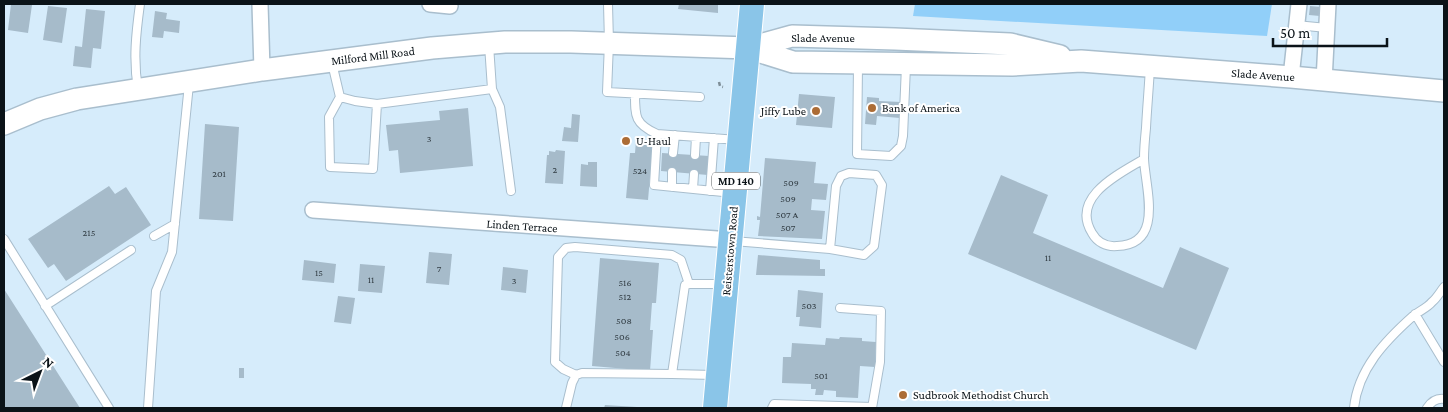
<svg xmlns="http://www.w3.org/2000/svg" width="1448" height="412" font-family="'Crimson Pro',serif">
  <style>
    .green { fill: #91cff9 }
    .building { fill: #a6bbca }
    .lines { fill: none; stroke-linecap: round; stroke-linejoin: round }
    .service-casing { stroke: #a9becd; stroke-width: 10 }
    .minor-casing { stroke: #a9becd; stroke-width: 18 }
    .secondary-casing { stroke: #a9becd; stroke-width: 24 }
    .primary-casing { stroke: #fff; stroke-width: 26 }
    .path { stroke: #7e8e98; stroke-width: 2.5; stroke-dasharray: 4 2.5; stroke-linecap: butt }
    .service { stroke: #fff; stroke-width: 8 }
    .minor { stroke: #fff; stroke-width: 15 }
    .secondary { stroke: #fff; stroke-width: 21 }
    .primary { stroke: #8ac5e8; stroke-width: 24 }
    .poi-dot { fill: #ac6c35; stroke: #fff; stroke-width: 2 }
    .labels { text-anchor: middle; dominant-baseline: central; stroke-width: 4; stroke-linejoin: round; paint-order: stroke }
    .number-label { font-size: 10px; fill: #323d44 }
    .shield { fill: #fff; stroke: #545a5d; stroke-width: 1 }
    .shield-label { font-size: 11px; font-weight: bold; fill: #0b1318 }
    .street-label { font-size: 12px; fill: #0b1318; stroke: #fff }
    .poi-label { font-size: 12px; fill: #0b1318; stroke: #fff; text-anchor: start }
  </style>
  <rect width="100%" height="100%" fill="#d6ecfb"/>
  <path class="green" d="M915,4H1272L1267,36L913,16Z"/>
  <path class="building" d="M11,4L32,5L28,33L8,30Z
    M679,4H718V13L678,9Z
    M48,6L67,8L62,43L43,40Z
    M1310,6L1321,7L1320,16L1309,15Z
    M86,9L105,11L101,49L93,48L91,68L73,66L75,46L82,47Z
    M155,11L167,13L166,19L180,21L179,33L164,31L163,38L152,37Z
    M799,94L835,97L832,128L796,125Z
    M867,97L879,98V101L901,102L900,118L877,116L876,125L865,124Z
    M468,108L473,166L400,173L398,150L389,151L386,125L440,120L439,111Z
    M572,114L580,115L578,142L562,141L564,127L571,128Z
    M205,124L239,127L233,221L199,219Z
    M636,141L653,143L648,200L626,198L630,153H635Z
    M556,150L565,151L563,184L545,183L547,155H549V151L555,152Z
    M662,153L709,156L708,175L661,171Z
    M765,158L816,162L814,183L828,184L826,200L812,199L811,210L825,211L822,239L758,236L760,220H757V216L760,217Z
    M588,162H597V187L580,186L581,164L588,165Z
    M1001,175L1048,195L1033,233L1163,288L1180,247L1229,268L1196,350L968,254Z
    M109,186L115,194L126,187L151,225L66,281L54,264L48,268L28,239Z
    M429,252L452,254L449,285L426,283Z
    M758,255L820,260V269H825V276L756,275Z
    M600,258L659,263L656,303H652L650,330H653L650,371L592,366Z
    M304,260L336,264L334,283L302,280Z
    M360,264L385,266L382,293L358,291Z
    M503,267L528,270L526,293L501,290Z
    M4,289L80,408H4Z
    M798,290L823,293L821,328L799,326L800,317H796Z
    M338,296L355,298L351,324L334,322Z
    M840,337L862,338V341L876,342L875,367L860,366L858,398L836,397V391L824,390L823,395H815L816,389H811V384L782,383L783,357H791L792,343L825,345L826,338L839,339Z
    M239,368H244V378H239Z
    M605,405L637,407V408H604Z"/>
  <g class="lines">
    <defs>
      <path id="service" d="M608,4L609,43L607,92L700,97
        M1296,25L1327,28
        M332,63L340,97L355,101L377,104L492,89L489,45
        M858,65L857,154L891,156L901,146L903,136L906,66
        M138,89C133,60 136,33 140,4
        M492,89L500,107L511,191
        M635,94C635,117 635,124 657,134
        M340,97L329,117L330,167L373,169L377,104
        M673,153L675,135
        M695,155L696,137
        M1144,159C1119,174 1070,197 1092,233C1097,242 1106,247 1117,246C1165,245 1145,187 1144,159C1144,149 1145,138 1146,128C1147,108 1149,87 1150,67
        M672,187V172
        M693,189L694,174
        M710,191L714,138
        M733,193L654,185L657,134L738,140
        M154,236L175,224
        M4,239L109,408
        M733,241L830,249L864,255L874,246L882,185L876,175L849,173L841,176L836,186L830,249
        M45,306L131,250
        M840,308L881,311L880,362L872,408
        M1415,314L1444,362
        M576,375L563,369L555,362L558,257L566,248L575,247L672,255L681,260L689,284
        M714,375L672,374L685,285L689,284H725
        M148,408L156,291L172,252L189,84
        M566,408L572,383L576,375L582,373L672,374
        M772,408L774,404L872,407
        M1354,408C1358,369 1385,341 1413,316C1419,311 1427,308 1432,302C1437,298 1440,292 1444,287
        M1427,408C1431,402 1436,398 1444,399"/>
      <path id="minor" d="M260,4L262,70
        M430,4L450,6
        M1291,77L1299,4
        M1324,81L1328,4
        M313,210L731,240"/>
      <path id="secondary" d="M749,48L792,36L895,39L1010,44L1060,56
        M4,124L40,109L77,99L262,70L432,48L505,42H571L748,48L793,62L1012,65L1081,61L1291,77L1444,91"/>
      <path id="primary" d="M715,408L752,4"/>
    </defs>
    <use href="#service" class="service-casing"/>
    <use href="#minor" class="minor-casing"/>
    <use href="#secondary" class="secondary-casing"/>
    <use href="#primary" class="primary-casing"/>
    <path class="path" d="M719,82L720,86L723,87"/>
    <use href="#service" class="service"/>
    <use href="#minor" class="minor"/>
    <use href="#secondary" class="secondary"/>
    <use href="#primary" class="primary"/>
  </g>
  <g class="poi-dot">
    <circle cx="872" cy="108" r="5"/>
    <circle cx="816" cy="111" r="5"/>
    <circle cx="626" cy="141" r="5"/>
    <circle cx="903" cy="395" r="5"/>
  </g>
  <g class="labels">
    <g class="number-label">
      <text x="429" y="138">3</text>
      <text x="555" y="169">2</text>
      <text x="640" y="170">524</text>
      <text x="219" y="173">201</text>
      <text x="791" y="182">509</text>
      <text x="788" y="198">509</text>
      <text x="787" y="214">507 A</text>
      <text x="788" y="227">507</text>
      <text x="89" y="232">215</text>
      <text x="1048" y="257">11</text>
      <text x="439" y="268">7</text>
      <text x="319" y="272">15</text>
      <text x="371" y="279">11</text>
      <text x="514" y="280">3</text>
      <text x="625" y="282">516</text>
      <text x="625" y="296">512</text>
      <text x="809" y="305">503</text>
      <text x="624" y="320">508</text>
      <text x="622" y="336">506</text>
      <text x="623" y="352">504</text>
      <text x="821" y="375">501</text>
    </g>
    <rect class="shield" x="712" y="172.5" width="48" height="17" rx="4"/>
    <g class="shield-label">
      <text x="736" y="181">MD 140</text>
    </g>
    <g class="street-label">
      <text x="823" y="38">Slade Avenue</text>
      <text transform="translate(373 56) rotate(-7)">Milford Mill Road</text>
      <text transform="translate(1263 75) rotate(4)">Slade Avenue</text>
      <text transform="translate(522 226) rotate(4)">Linden Terrace</text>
      <text transform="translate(730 251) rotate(-85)">Reisterstown Road</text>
    </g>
    <g class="poi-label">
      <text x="882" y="108">Bank of America</text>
      <text x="806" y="111" text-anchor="end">Jiffy Lube</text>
      <text x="636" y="141">U-Haul</text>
      <text x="913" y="395">Sudbrook Methodist Church</text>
    </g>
  </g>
  <rect width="1448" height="412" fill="none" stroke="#0b1318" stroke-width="10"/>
  <g transform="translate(40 372) rotate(42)" stroke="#ffffff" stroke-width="4" paint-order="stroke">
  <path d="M0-4L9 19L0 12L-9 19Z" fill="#0b1318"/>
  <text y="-8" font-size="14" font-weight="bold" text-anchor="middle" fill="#0b1318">N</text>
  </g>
  <path d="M1273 38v8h114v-8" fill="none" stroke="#0b1318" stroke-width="2.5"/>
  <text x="1280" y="38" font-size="15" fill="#0b1318" stroke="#ffffff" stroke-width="4" paint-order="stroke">50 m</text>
</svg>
